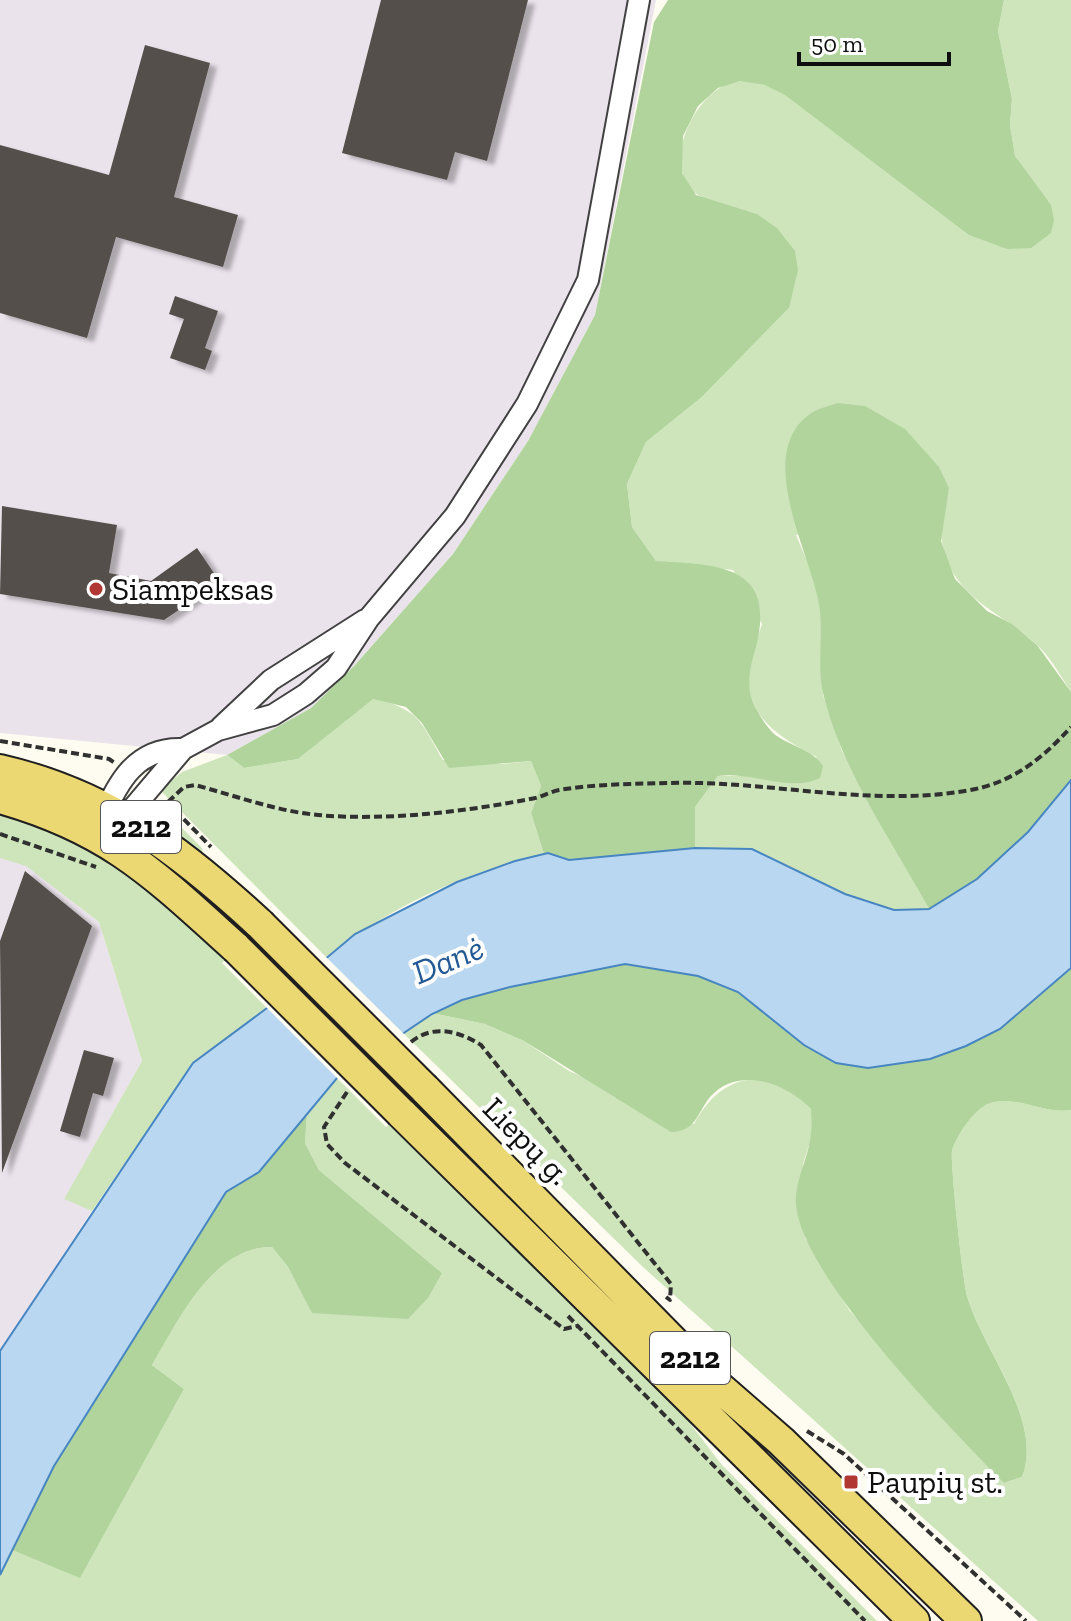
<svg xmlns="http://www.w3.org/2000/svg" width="1071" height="1621" font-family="'Zilla Slab',serif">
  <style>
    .industrial { fill: #ebe3ec }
    .green { fill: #cee5bc }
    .forest { fill: #b1d49d }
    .water { fill: #b9d7f0; stroke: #4786c1; stroke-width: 2 }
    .pier { fill: #fefcf0 }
    .building { fill: #55504b; filter: url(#shadow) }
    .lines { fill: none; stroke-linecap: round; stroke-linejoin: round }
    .minor-casing { stroke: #414141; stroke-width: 24 }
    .primary-casing { stroke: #1f1f1f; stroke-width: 34 }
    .path { stroke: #303030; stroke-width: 4; stroke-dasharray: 8 4; stroke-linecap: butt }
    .minor { stroke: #fff; stroke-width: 20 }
    .primary { stroke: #ecd872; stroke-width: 30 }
    .primary-bridge-casing { stroke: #1f1f1f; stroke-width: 34; stroke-linecap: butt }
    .primary-bridge { stroke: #ecd872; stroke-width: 30 }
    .poi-dot { fill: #b13732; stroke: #fff; stroke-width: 3 }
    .labels { text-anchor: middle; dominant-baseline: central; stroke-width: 8; stroke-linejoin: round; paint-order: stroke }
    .shield { fill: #fff; stroke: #565656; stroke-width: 2 }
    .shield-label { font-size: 30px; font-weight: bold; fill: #0e0e0e }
    .poi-label { font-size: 32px; fill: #0e0e0e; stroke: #fff; text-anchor: start }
    .street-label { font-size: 32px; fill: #0e0e0e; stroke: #fff }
    .water-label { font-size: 34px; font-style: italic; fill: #225994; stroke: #fff }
  </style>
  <defs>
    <filter id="shadow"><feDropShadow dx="7" dy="4" stdDeviation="2" flood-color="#0004"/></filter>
  </defs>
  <rect width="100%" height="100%" fill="#fefcf0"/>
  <path class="industrial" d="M0,0H656L595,315L528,441L453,554L355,665L311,708L227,755L0,733Z
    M0,858L26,865L99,922L142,1061L65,1198L92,1211L0,1351Z"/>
  <path class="green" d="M1004,0H1071V692C1060,675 1050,656 1035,643C998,610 952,598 942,542C939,527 946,504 949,488L796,535L813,575L821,611L823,695L842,751L929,909L894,910L845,894L752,849L695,848V807L718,776H759L817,757C784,740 745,718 749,674C750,658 757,640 762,624L733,570L656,561L632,527L627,484L646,442L702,397L789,308L757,214C739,208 713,205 698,195C657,169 696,83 741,81C748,80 758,84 765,85L1029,178L1015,156L1010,125L1012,99L998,31Z
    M373,698C421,711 419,719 443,760L502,764L531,761L541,786L531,813L544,854C468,871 386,908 327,958L160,790L182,772L227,755L244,768L298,759Z
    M160,806L202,848L203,855L164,824Z
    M0,814C94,834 157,897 229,956L222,963L267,1008L193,1063L92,1211L64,1199L142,1061L99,922L26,866L0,858Z
    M432,1013L485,1024L524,1041L569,1071L694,1124C722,1072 769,1064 811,1109V1139L803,1164L805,1238L849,1310L1004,1483L1022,1477C1044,1419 983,1351 967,1296C963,1283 950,1162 952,1151C956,1136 974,1110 988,1104C1012,1093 1045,1115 1071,1110V1621H1038L644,1268L402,1032Z
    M337,1078L386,1127L392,1122L659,1383L722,1465L877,1621H0V1575L12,1550L80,1577L184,1389L152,1365C179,1320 212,1247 272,1247L288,1267L313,1313L442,1273L319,1170L305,1143L307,1111Z
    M415,1099L798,1482L794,1486L408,1106Z"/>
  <path class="forest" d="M668,0H1004L998,31L1012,99L1010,125L1015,156L1051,205L1054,220L1051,233L1031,248L1007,249L969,235L785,95L765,85L740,81L718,88L698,106L683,136L682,173L696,195L757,214L777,228L795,251L798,270L789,308L702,397L646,442L627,484L632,527L656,561C718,565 777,564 756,647C750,667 745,687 755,707C760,716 769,731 777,736C793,747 813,750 823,766L820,778C789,793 753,771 718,776L695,807V848L569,860L544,854L531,813L541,786L531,761L449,768L422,723L406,707L373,699L298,759L244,768L227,755L311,708L355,665L453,554L528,441L595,315L654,22Z
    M838,403L865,406L905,429L939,467L949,488L941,541L955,579L987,611L1012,624L1037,645L1071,692V780L1028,832L977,879L929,909C892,841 843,772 824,697C815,664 826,628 817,595C806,546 756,452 810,414C818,408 829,406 838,403Z
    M625,964L698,976L738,992L804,1045L836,1063L966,1046L1000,1029L1071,968V1110C1045,1115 1012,1093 988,1104C974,1110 956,1136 952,1151C950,1162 963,1283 967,1296C983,1351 1044,1420 1022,1477L1004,1483C951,1429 802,1277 796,1205C794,1183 807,1161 810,1140C812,1130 811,1119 811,1109C786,1083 738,1065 710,1097C696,1115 696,1131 671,1132L524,1041L485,1024L432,1013C493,985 560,977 625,964Z
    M307,1111L305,1143L319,1170L442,1273L428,1298L408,1319L312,1313L288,1267L272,1247C212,1247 179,1320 152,1365L184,1389L80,1578L12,1550L54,1466L226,1192L259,1172Z"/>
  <path class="water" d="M1071,780V968L1000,1029L966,1046L930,1059L868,1068L836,1063L804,1045L738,992L698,976L625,964L510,987L462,1000L432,1014L337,1078L259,1172L226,1192L54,1466L0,1575V1351L193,1063L267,1008L355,934L457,882L515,861L548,853L569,860L695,848L752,849L845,894L894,910L929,909L977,879L1028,832Z"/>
  <path class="pier" d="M324,955L405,1035L340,1081L264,1005Z"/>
  <path class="building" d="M381,0H528L487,161L455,152L447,180L342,153Z
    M145,45L210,63L174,197L238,215L223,267L116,237L87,338L0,313V145L109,175Z
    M175,296L218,311L205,348L212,351L205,370L170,358L184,319L169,314Z
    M2,506L117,525L109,573L151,581L197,548L220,582L164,620L0,594Z
    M25,871L92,926L2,1173L0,941Z
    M84,1050L114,1058L103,1096L93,1093L80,1137L60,1131Z"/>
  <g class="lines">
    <defs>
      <path id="minor" d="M221,727L271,680L365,620
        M102,819C118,781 137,747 183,749
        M117,827L183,749L218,730L273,715L306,694L336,668L369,618L455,516L527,404L588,280L639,0"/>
      <path id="primary" d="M0,770C108,795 180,850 260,924
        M0,798C110,829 154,874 236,948
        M425,1089L711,1380L781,1441L966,1621
        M401,1113L914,1621"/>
    </defs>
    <use href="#minor" class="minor-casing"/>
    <use href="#primary" class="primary-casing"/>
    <path class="path" d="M0,741L109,759L115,763
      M167,802L211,847
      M168,802L184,787L195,785C236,796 276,811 318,815C386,821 463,812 530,799C540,798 549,792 559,790C594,784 632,784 668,783C766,780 866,807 965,791C1011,784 1041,760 1071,727
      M0,834L96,867
      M411,1042C433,1024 459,1031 481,1045L671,1284L670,1300L666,1297
      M347,1092L324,1127L327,1144L345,1163L564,1329L577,1326
      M568,1316L865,1621
      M807,1431L844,1454L1026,1621"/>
    <use href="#minor" class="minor"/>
    <use href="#primary" class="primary"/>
    <defs>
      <path id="primary-bridge" d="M260,924L425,1089
        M236,948L401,1113"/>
    </defs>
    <use href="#primary-bridge" class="primary-bridge-casing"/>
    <use href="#primary-bridge" class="primary-bridge"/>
  </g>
  <g class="poi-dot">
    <circle cx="96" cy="589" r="8"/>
    <rect x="843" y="1474" width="16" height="16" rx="4"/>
  </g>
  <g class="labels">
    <g class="shield">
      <rect x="101" y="801" width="80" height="52" rx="6"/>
      <rect x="650" y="1332" width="80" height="52" rx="6"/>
    </g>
    <g class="shield-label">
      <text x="141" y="827">2212</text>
      <text x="690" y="1358">2212</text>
    </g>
    <g class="poi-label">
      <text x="112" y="589">Siampeksas</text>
      <text x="867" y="1482">Paupių st.</text>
    </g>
    <g class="street-label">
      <text transform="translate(527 1141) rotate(45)">Liepų g.</text>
    </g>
    <g class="water-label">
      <text transform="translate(448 960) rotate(-23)">Danė</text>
    </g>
  </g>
  <path d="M799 52v12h150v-12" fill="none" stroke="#0e0e0e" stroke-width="4"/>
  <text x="811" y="52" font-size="24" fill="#0e0e0e" stroke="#ffffff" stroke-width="6" paint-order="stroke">50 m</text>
</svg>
